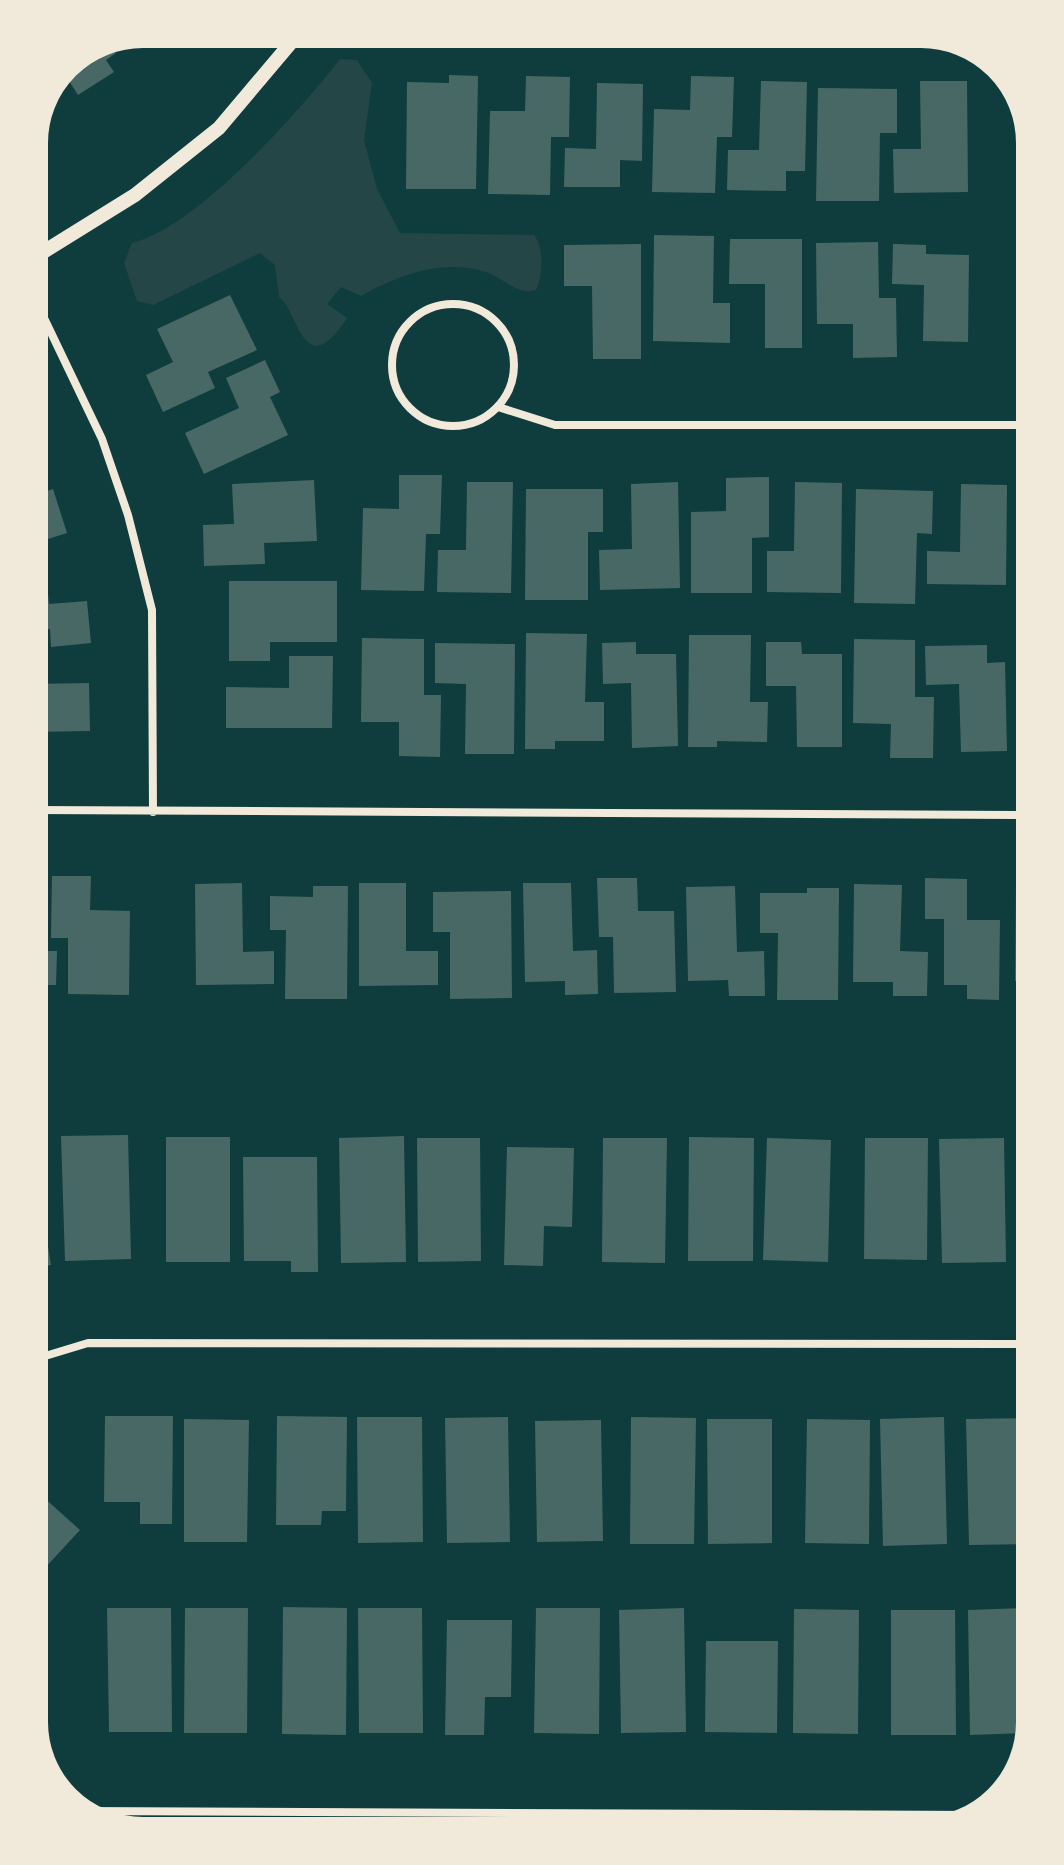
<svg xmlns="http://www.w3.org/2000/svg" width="1064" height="1865" font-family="'PT Sans',sans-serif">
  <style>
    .green { fill: #244646 }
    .building { fill: #486865 }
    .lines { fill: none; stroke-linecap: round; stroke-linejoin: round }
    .minor { stroke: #f1e9da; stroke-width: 8 }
    .tertiary { stroke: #f1e9da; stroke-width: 14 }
    .rim { fill: none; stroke: #f1e9da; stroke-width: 4 }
  </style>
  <rect width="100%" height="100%" fill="#0f3d3e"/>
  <path class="green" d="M340,59L357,60L372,83L364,140L377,189L400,233L534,235C544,247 543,276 536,290C518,296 504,278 486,272C445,258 397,275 361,296L341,287L327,304L347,318C303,385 299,311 279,297L275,265L260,253L153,305L137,301L124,263L132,243C196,228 299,112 340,59Z"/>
  <path class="building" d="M111,45L116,53L106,60L114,72L78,95L69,81L52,92L65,64Z
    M449,75L478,76L476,189H406L407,82L449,83Z
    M526,76L570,77L569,137H551L550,195L488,194L490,111H525Z
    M691,76L734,77L732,137H717L715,193L652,192L654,109L690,110Z
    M761,81L807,82L805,171H786V191L727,190L728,150H759Z
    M920,81H967L968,192L894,193L893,149H921Z
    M597,83L643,84L642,161L620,160V187H564L565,148L596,149Z
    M818,88L897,89V133H880L879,201H816Z
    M654,235L714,236L713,303H730V343L653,341Z
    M730,239H802V348H765V284H729Z
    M878,242L879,298H896L897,357L853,358V324H817L816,243Z
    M641,244V359H593L592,286H564V245Z
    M893,244L926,245V254L969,255L968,342L923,341L924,285L892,284Z
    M230,295L257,350L208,372L215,388L163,412L146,375L173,362L157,329Z
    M265,360L280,392L270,397L288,435L204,474L185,433L239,408L226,378Z
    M399,475H442L440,534H426L424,591L361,590L363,508L399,509Z
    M769,477V537L752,538V593H691V512L726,511V478Z
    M314,480L317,541L264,543L265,564L204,566L203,525L234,524L232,484Z
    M467,482H513L511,593L437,592L438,550H466Z
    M678,482L680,588L600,590L599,550L632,549L631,484Z
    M795,482L842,483L841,593L767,592V551H794Z
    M961,484L1007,485L1006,585L927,584V551L960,552Z
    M1018,488H1032V600H1017Z
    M53,489L67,533L32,544V496Z
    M526,489H603V532H588V600H525Z
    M856,489L933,491L932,534L917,533L915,604L854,603Z
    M46,573L49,604L87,601L91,643L51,647L50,629L32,631V574Z
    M229,581H337V642H270V661H229Z
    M526,633L587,634L585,702H604V741H555V749H525Z
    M689,635H751L750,702H768L767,742L717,741V747H688Z
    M362,638L424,639V695H441L440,757L399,756V722H361Z
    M854,639L915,640V697H934L933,758H890L891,724L853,723Z
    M1032,641V724H1019L1017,642Z
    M636,642V654H676L678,746L632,748L631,683L603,684L602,643Z
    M766,642H801L802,654H842V747H797L796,686H766Z
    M435,643L515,644L514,754H465L466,684L435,683Z
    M987,645V663L1005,662L1007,751L961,752L959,684L926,685L925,646Z
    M289,656H333L332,728H226V687L289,688Z
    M89,683L90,731L32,732V684Z
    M52,876H91L90,910L130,911L129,995L68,994V938H51Z
    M597,878H637L638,911H674L676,992L614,993L613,937H599Z
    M925,878L967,879V920H1000L999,1000L967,999V985H944V919H925Z
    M242,883L243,952L274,951V984L196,985L195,884Z
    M359,883H406V951H438V985L359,986Z
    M523,883H571L573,951L597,950L598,994L565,995V981L525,982Z
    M854,884L902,885L900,951L928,952L927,996H893V982H853Z
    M313,886H348L347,999H285L286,930H270V896L313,897Z
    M735,886L737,952L764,951L765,996H729L728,980L688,981L686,887Z
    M1016,887H1032V981H1015Z
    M807,888H839L838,1000H777L778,933H760V893H807Z
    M511,891L512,998L450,999V932H433V892Z
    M32,951H57L56,985H32Z
    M128,1135L131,1259L65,1261L61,1136Z
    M404,1136L406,1262L341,1263L339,1138Z
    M166,1137H230V1262H166Z
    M689,1137L754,1138L753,1261H688Z
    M417,1138H480L481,1261L418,1262Z
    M603,1138H667L665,1263L602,1262Z
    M767,1138L831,1140L828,1262L763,1260Z
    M865,1138H928L927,1260L864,1259Z
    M1004,1138L1006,1262L942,1263L939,1139Z
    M1026,1138H1032V1265H1027Z
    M507,1147L574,1148L572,1227L544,1226L543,1266L504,1265Z
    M243,1157H317L318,1272H291V1261H244Z
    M34,1159L51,1265L32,1268V1160Z
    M105,1416H173L172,1524H140V1502H104Z
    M277,1416L347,1417L346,1511H322L321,1525H276Z
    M357,1417H422L423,1542L358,1543Z
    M508,1417L510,1542L447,1543L445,1418Z
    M631,1417L696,1418L694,1544H630Z
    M944,1417L947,1544L883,1546L880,1419Z
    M1029,1418L1032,1544L969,1545L966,1419Z
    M184,1419L249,1420L247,1542H184Z
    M707,1419H772V1543L708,1544Z
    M807,1419L870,1420L869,1544L805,1543Z
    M601,1420L603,1541L537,1542L535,1421Z
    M32,1487L80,1530L32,1582Z
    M283,1607L347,1608L346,1735L282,1734Z
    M107,1608H171L172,1732H109Z
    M185,1608H248L247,1733H184Z
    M358,1608H422L423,1733H359Z
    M536,1608H600L599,1734L534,1733Z
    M684,1608L686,1732L621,1733L619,1610Z
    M1028,1608L1029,1733L970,1735L968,1610Z
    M794,1609L859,1610L858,1734L793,1733Z
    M891,1610H955L956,1735H891Z
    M447,1620H512L511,1697H485L484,1735H445Z
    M706,1641H778L777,1733L705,1732Z"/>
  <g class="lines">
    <path class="minor" d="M32,293L102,439L128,515L152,610L153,812
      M392 365a61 61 0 1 1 122 0a61 61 0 1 1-122 0Z
      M498,407L555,425H1032
      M32,810L1032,815
      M32,1360L88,1343L1032,1344
      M79,1811L977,1815"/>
    <path class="tertiary" d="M32,259L135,195L219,128L300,32"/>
  </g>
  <path d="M0 0H1064V1865H0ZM143 46H921A97 97 0 0 1 1018 143V1722A97 97 0 0 1 921 1819H143A97 97 0 0 1 46 1722V143A97 97 0 0 1 143 46Z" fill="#f1e9da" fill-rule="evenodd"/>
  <path class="rim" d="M143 46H921A97 97 0 0 1 1018 143V1722A97 97 0 0 1 921 1819H143A97 97 0 0 1 46 1722V143A97 97 0 0 1 143 46Z"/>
</svg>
